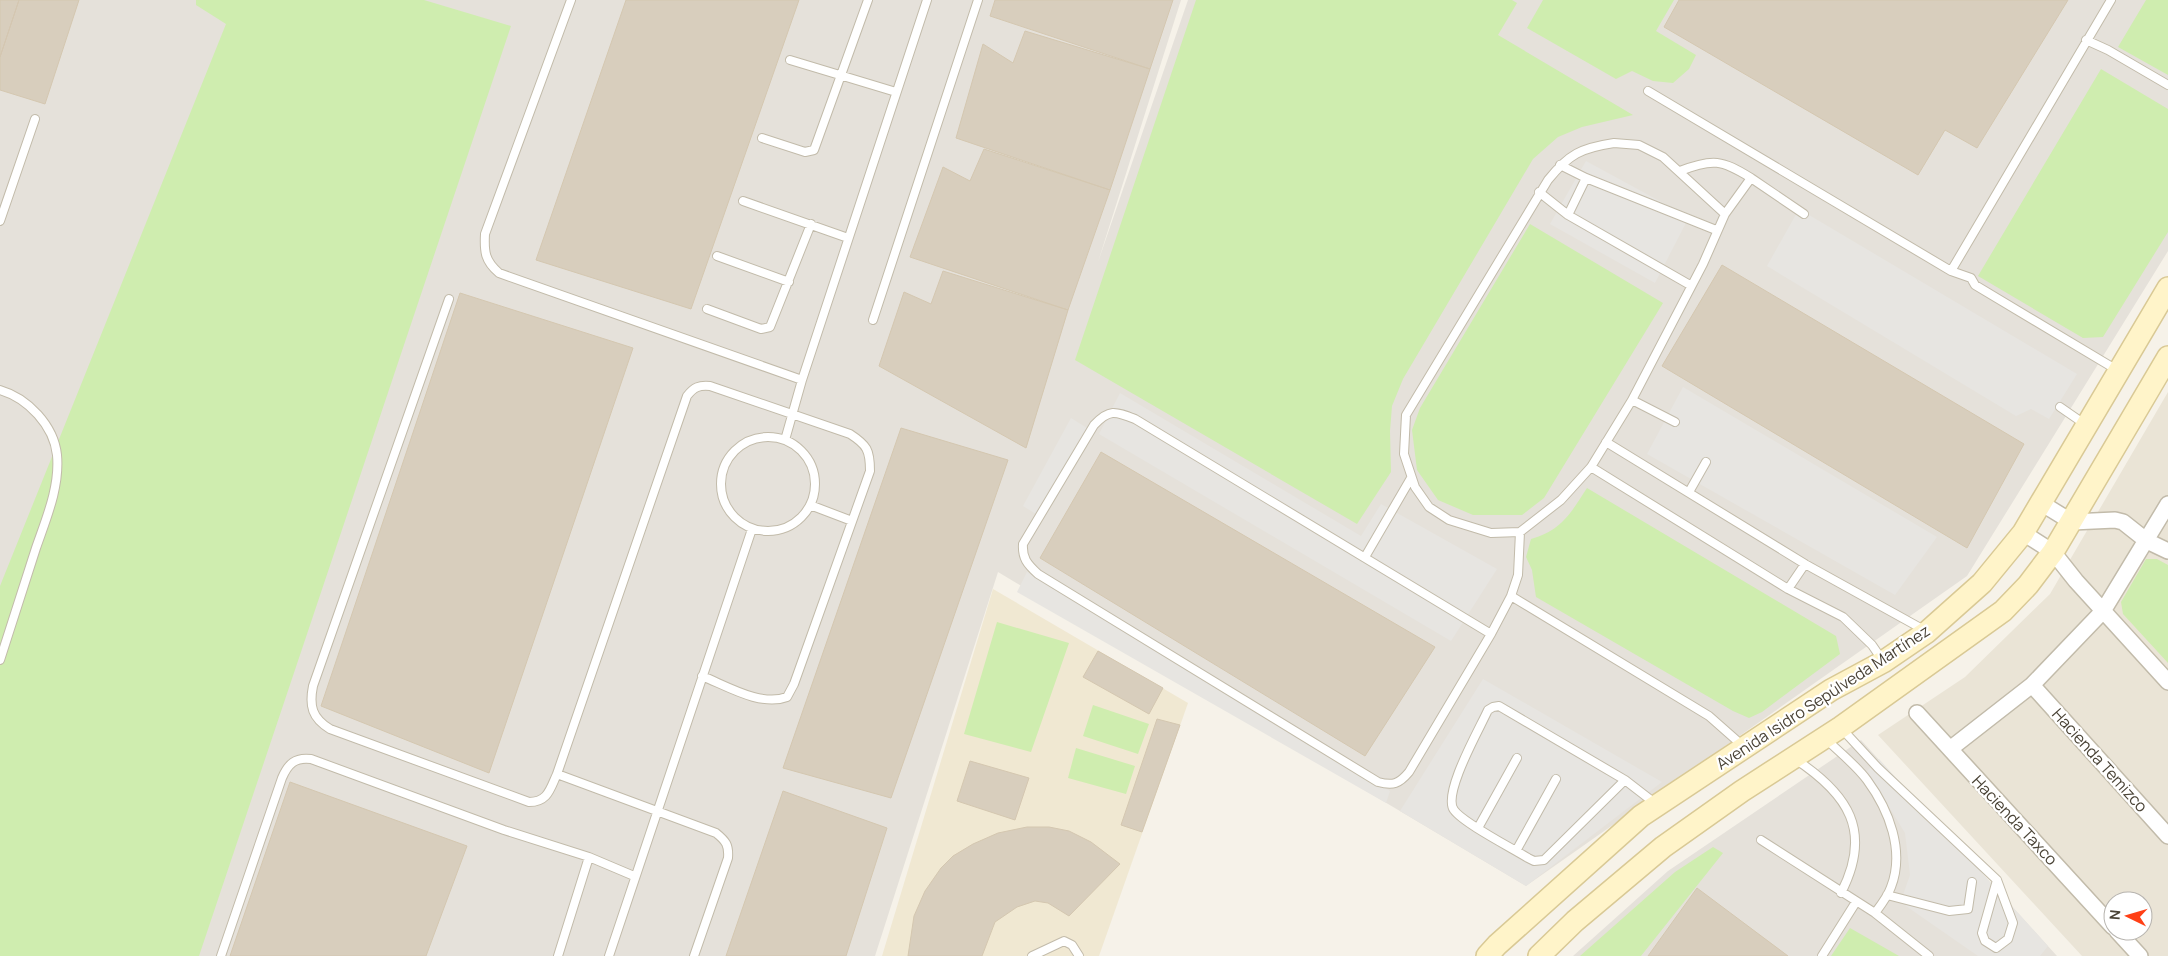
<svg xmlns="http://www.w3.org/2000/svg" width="2168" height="956" font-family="Manrope,sans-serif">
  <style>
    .residential { fill: #eae4d6; fill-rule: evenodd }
    .industrial { fill: #e5e1da }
    .education { fill: #f0e8d2 }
    .green { fill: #cfedaf }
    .parking { fill: #e7e5e1 }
    .building { fill: #d8cebd; stroke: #d4c7b0 }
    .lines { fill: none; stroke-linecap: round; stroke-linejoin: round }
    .service-casing { stroke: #c2bbaa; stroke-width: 10 }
    .minor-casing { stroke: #c2bbaa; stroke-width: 18 }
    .secondary-casing { stroke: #d9c995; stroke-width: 24 }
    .service { stroke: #fff; stroke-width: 8 }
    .minor { stroke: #fff; stroke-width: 15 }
    .secondary { stroke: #fff4c9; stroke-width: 21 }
    .labels { text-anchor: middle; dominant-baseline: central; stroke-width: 4.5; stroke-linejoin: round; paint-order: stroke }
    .street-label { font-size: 16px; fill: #4a4336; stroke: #fff }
  </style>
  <rect width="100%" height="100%" fill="#f6f2e9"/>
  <path class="residential" d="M2168,392V956H2082L1878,735L1965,677L2050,594ZM2113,901H2143V931H2113Z"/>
  <path class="industrial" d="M0,0H1181L1098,262L1188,0H2168V251L1967,576L1526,886L998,572L875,956H0Z
    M1861,740L2057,956H1573L1668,871Z"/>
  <path class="education" d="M993,589L1188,703L1099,956H882Z"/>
  <path class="green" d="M196,0H424L511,26L199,956H0V586L226,24L196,5Z
    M1196,0H1512L1517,3L1498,35L1633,115L1582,127L1558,137L1533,159L1403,379L1392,406L1390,431L1391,472L1357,524L1075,360Z
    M1543,0H1674L1656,31L1696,55L1689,69L1673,83L1653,81L1632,71L1616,79L1527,28Z
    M2146,0H2168V75L2118,47Z
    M2101,69L2168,109V232L2103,337L2083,338L1978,276Z
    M1530,224L1663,303L1544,498L1522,515H1473L1438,500L1417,470L1412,430L1420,408Z
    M1587,488L1836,636L1840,654L1762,712L1749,718L1733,711L1536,597L1532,570L1526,557L1531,539C1562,530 1570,514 1587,488Z
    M2146,559H2157L2168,565V663L2123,614L2121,602Z
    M997,622L1069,643L1031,752L964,734Z
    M1093,705L1149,724L1138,754L1083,736Z
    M1076,748L1135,766L1126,794L1068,778Z
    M1713,847L1723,853L1641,956H1580L1675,872Z
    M1850,928L1899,956H1831Z"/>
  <path class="parking" d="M1586,161L1689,217L1655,283L1550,224Z
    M1799,209L2077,374L2049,419L2031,409L2016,416L1767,266Z
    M1683,387L1937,537L1895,595L1647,454Z
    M1120,393L1361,536L1381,504L1497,569L1451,641L1099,434Z
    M1071,418L1087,428L1036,514L1023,506Z
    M1027,572L1390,791L1386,803L1017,592Z
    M1483,679L1662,782L1526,886L1400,811Z
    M1879,759L2048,946L2040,956H1978L1906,906L1903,895L1910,875L1905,833L1867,771Z"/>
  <path class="building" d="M0,0H19L0,57Z
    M19,0H79L45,104L0,90V57Z
    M626,0H799L691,309L536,260Z
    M995,0H1173L1150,69L990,16Z
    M1679,0H2068L1977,148L1945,130L1918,175L1664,27Z
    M1025,31L1150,69L1110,190L956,138L983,44L1013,63Z
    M984,149L1110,190L1068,310L910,257L943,167L970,181Z
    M1722,265L2024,444L1967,548L1662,366Z
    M943,271L1068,310L1026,448L879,366L904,292L931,304Z
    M460,293L633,348L489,773L321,706Z
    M901,428L1008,460L891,798L783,768Z
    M1101,452L1435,647L1365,756L1040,558Z
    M1098,651L1163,688L1149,714L1083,677Z
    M1157,719L1180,725L1142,832L1121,825Z
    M970,761L1029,778L1015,820L957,801Z
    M290,782L467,846L426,956H230Z
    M783,791L887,828L846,956H726Z
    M1027,827H1049L1069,831L1091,842L1120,864L1069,916L1048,903L1035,901L1017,907L995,922L982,956H908L914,916L925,891L941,868L953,856L973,844L998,833Z
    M1697,888L1788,956H1648Z"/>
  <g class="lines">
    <defs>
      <path id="service" d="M571,0L485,234C484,252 485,261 499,273L802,380
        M2086,40L2108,50L2168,85
        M790,60L896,92
        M1648,91L1951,271L1971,278L1975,285L2117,370
        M762,138L805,152L814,150L868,0
        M1614,143L1639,145L1663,157L1725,214L1703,264L1632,400L1591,467L1561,500L1520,532L1491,533L1449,520L1429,507L1415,487L1404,454L1406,415L1548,180C1569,154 1581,148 1614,143Z
        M1560,165L1586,178L1716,230
        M1680,171C1713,158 1722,160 1751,178
        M1539,192L1568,215L1690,285
        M743,201L848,238
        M1725,214L1751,178L1804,214
        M1568,215L1586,178
        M0,221L35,119
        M717,256L789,282
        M1951,271L2111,0
        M449,299L313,686C309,706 312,718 330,729L529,802C548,802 550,789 557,774
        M707,309L761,329L770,327L811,224
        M873,320L978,0
        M0,390C28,398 54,426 57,455C60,487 46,519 36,548C24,585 12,623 0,660
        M1632,400L1675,422
        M2060,407L2086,425
        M721 484a47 47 0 1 1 94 0a47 47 0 1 1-94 0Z
        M785,440L802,380L927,0
        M1606,442L1805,564L1926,631
        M1591,467L1788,589L1843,617L1872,645L1883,661
        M1689,492L1706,462
        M810,505L852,521
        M1365,557L1411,478
        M1788,589L1805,564
        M1511,596L1709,716L1743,746
        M1491,634L1135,419C1115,411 1109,409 1094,425L1023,544C1022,558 1027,564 1038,574L1378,782C1393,786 1399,784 1409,772L1491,634L1511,596L1518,575L1520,532
        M1499,706L1625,780L1544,860L1534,861L1528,858C1512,848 1463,823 1454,810C1442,794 1480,728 1488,710L1493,707Z
        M1842,729L1878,768L1997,880L2013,923L2008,939L1996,948L1985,941L1982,933L1997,880
        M1826,739C1839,752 1856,765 1867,780C1889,810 1905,851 1891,887C1888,896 1881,905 1875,913
        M1795,759C1848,794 1873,831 1841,893
        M1625,780L1656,804
        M1478,828L1517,758
        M1761,840L1875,913L1929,956
        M1516,851L1556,779
        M1887,895L1949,911L1968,909L1972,882
        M221,956L282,778C288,764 295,757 311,759L504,830L589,857L634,876
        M558,956L589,857
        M609,956L752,529
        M694,956L728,858C729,845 726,841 716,833L557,774L687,396C694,387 699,385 710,386L850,434C867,445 870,450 870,471L794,684L787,697C761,707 727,686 702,676
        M1032,956L1064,941L1072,945L1079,956
        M1822,956L1856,902"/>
      <path id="minor" d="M2041,503L2072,522L2115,520L2123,522L2147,541L2168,551
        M2023,533L2053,552L2076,581L2168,682
        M2032,685L2168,836
        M1917,713L2113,927
        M1950,749L2032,685L2103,611L2168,504
        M2117,931L2140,956"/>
      <path id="secondary" d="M1487,956L1497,945L1641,816L1831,690L1883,662L1927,632L1982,583L2023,533L2168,288
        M1539,956L1575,921L1663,847L1742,791L1841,727L2003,611L2028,585L2053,552L2168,357"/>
    </defs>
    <use href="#service" class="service-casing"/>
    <use href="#minor" class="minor-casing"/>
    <use href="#secondary" class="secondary-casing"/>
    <use href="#service" class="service"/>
    <use href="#minor" class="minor"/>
    <use href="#secondary" class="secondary"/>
  </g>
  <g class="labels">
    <g class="street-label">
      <text transform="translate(1823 697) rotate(-33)">Avenida Isidro Sepúlveda Martínez</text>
      <text transform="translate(2100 760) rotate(48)">Hacienda Temizco</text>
      <text transform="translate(2015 820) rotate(47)">Hacienda Taxco</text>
    </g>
  </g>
  <g transform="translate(2128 916) rotate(275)"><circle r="24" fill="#ffffff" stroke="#b7b4af"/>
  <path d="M0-4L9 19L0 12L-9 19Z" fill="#ff4016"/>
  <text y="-8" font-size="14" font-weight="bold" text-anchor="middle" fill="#4a4336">N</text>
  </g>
</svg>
